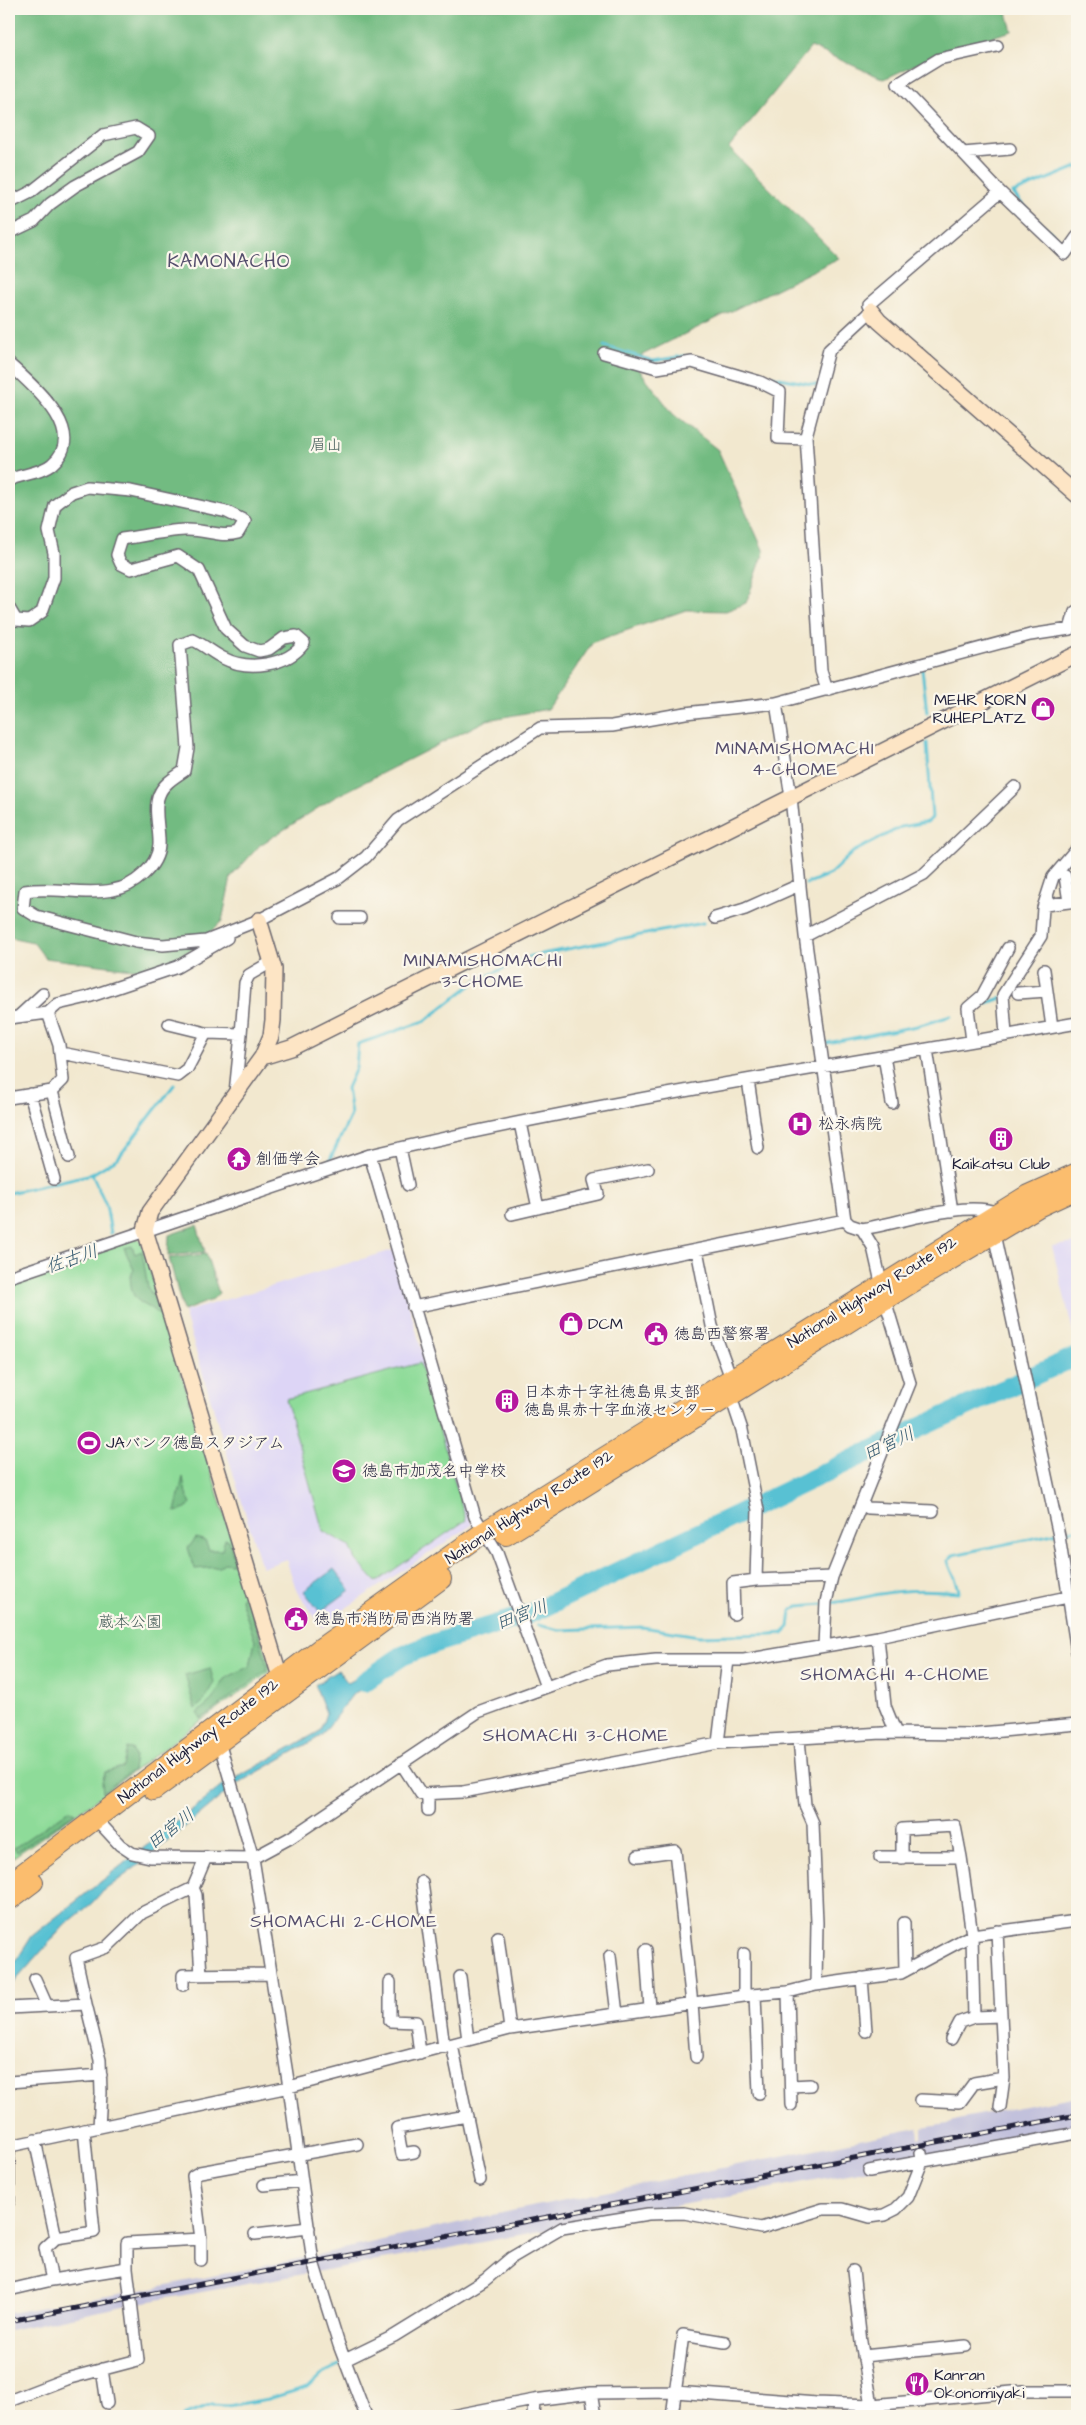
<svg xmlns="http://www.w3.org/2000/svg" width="1086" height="2425" font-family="'Architects Daughter','Klee One',sans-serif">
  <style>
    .built { fill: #ddd5f6 }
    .industrial { fill: #c2c1dc }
    .green { fill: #8edb99; stroke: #587e6a }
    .forest { fill: #72bb81; stroke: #4a6e5e }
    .water { fill: #58c1d3; stroke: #3d7287 }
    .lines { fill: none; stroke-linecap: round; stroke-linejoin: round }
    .stream { stroke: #58c1d3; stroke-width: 3 }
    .river { stroke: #58c1d3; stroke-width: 20 }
    .street-casing { stroke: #6b676f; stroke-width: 14 }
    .secondary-casing { stroke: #6b676f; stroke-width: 18 }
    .highway-casing { stroke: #6b676f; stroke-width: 22 }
    .street { stroke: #fff; stroke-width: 11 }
    .secondary { stroke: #fde5c5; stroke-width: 15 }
    .highway { stroke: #fbbd6e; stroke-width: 20 }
    .rail-casing { stroke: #22223b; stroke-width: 5 }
    .rail { stroke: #fbf7ec; stroke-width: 3; stroke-dasharray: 9; stroke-linecap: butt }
    .labels { text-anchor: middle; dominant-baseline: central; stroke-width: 4.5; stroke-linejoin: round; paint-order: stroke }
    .park-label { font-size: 16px; fill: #425a57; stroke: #fbf7ec }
    .poi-label { font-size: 16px; fill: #22223b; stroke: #fbf7ec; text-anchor: start }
    .street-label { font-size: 16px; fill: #22223b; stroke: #fbf7ec }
    .neighbourhood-label { font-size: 18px; letter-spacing: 1px; fill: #554e6d; stroke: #fbf7ec }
    .water-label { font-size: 18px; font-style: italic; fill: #355a70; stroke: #fbf7ec }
    .quarter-label { font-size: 19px; letter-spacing: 1px; fill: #554e6d; stroke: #fbf7ec }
  </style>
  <rect width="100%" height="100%" fill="#fbf7ec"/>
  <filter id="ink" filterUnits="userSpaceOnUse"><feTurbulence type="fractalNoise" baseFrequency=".02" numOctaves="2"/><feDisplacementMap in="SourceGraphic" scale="10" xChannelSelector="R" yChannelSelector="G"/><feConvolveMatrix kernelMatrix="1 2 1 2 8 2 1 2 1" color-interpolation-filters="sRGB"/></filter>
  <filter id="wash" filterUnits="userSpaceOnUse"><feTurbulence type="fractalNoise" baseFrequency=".0096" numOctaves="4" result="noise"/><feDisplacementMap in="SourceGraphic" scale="20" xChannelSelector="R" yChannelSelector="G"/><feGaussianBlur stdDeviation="1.12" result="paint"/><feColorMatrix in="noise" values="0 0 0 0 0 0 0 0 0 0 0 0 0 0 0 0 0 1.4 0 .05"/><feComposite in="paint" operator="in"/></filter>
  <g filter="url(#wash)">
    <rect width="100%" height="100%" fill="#f2e8cf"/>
    <path class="built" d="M1077,1243V1348L1052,1246Z
      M393,1250L472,1525L346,1608L323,1628L297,1592L286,1559L262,1568L184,1312Z"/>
    <path class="industrial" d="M1077,2096V2131L434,2251L128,2305L9,2330V2313L131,2292L313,2256L492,2215L918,2128L919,2138L922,2137V2128L947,2124L957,2119Z"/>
    <path class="green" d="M138,1238L141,1241L270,1665L268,1673L188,1730L86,1807L9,1860V1284Z
      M420,1363L466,1520L376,1582L356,1560L350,1546L323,1531L286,1399Z"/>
    <path class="forest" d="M9,9H1006L1012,31L947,50L884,79L811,47L729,148L839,258L632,360L673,414L718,450L764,552L746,603L726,611L686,610L593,642L548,709L487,720L335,797L260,845L231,877L222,921L193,949L148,971L45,958L33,942L9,937Z
      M197,1225L205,1252L168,1256L169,1235Z
      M132,1246L135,1254L142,1251L148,1288L164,1315C158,1316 155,1311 150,1308C132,1298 132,1296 130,1276L134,1270L124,1248Z
      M206,1254L219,1293L212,1300L183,1311L169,1258Z
      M183,1477L186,1494L191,1503L186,1509L175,1512Z
      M196,1538L205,1541L209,1550H222L225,1539L229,1540L234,1559L232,1564L224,1563L219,1567L195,1569L188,1548Z
      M242,1597H248L267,1665L266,1671L201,1719L197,1713L212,1700L224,1679L250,1666L255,1641L241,1600Z
      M210,1668L214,1682L203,1702L195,1709L185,1675Z
      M127,1748L132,1749L135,1757L133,1770L103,1792L102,1783L105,1772L123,1767Z
      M69,1810L75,1813L17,1852L14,1848Z"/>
    <path class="water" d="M334,1569L350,1590L320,1612L304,1591Z
      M384,1663L389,1673L353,1694L321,1736L235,1785L144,1861L101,1893L92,1903L64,1926L9,1988V1972L32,1936L222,1786L320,1731L326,1713L315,1685L338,1670L348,1683Z"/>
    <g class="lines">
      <path class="stream" d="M1077,167L1013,193L1027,210L1062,243L1077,230
        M604,346L653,361L684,356L690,358
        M737,370L816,385
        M922,669L927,713
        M806,884L830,874L853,852L901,827L927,822L932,818L927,743
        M976,1007L1001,998
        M827,1043L917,1026L951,1016
        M328,1164L351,1115L347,1088L356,1068L358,1044L425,1021L476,981L531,956L703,923
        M92,1174L118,1158L174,1085
        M9,1193L92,1174L106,1205L111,1233
        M830,1603C847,1602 863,1597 880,1594C907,1589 932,1590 959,1592C958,1580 951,1573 948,1561L953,1555L1077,1529
        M527,1615L531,1619
        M538,1625L559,1630L642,1627L699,1636L771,1634L783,1633L789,1627L791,1611L798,1606L823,1604
        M184,2416L212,2405L228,2406L268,2399L308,2387L322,2374L339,2365"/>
      <path class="river" d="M364,1682L402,1656L435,1643L527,1615L923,1426L1077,1356"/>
    </g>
  </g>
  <g filter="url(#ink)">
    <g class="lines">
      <defs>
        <path id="street" d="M997,46L939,59L898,84L1000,192L1065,254L1077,237
          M963,153L1010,149
          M9,203L31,192L103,135L136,128L149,136L138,152L75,186L50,204L34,221L9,233
          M604,353L657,368L692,362L760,382L780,392L778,438L806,439
          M9,364C32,385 90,432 52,464C42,473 22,474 9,480
          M9,608L16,620L29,621L42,612L54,578V553L49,531L55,505L72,492L87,487L131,491L227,512L245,521L238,533C220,538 205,529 185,530C164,531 143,536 122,539L117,555L121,564L131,569L178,556L199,570L226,629L245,646L259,651L269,649L284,638L296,636L304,643C288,666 248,671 223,658C213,653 204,645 193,640L180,645L188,748L184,771C175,777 163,784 159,795C153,809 160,830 159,845C158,867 133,887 113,890C83,896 54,886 25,891L23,908L36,916L136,942L163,945L206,941L259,920L339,878L366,857L398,820L540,728L612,726L685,713L776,703L1030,635L1070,629L1075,612L1077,611
          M827,690L821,671L806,436L829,350L871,311L868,305L1000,192
          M776,703L791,797L805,936L845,1220L850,1225L862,1229L873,1247L885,1300L910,1383L832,1577L826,1602L824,1646
          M1065,876L1069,902
          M1045,905L1077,901
          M340,918H360
          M715,918L745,909L799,885
          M805,936L924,874L1015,787
          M1044,970L1052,1027
          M1018,993L1047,991
          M18,1017L43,994
          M9,1018L48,1013L58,1004L88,997L177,967L227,938
          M169,1024L206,1033
          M241,1034L245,983L249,975L273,961
          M1006,1035L1003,995L1041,936L1043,908L1053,877L1077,849
          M972,1041L968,1008L982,996L1008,948
          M927,1049L952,1211
          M61,1053L178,1076L187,1069L206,1033L241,1034L235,1093
          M884,1056L892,1103
          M748,1080L758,1148
          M52,1091L69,1157
          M30,1094L54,1179
          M9,1098L52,1091L63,1080L59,1045L48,1013
          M520,1123L538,1208
          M400,1148L408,1185
          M370,1155C603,1100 841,1065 1077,1023
          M512,1214L598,1194L594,1180L648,1169
          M862,1229C900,1223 965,1200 998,1213
          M994,1234L1059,1536L1077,1652
          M697,1250L712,1326L731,1378
          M9,1277L370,1155L475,1517L497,1553L546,1687
          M413,1307L845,1220
          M731,1397L742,1430L758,1510L756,1580L832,1577
          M862,1504L868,1508L933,1511
          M734,1614L733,1583L756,1580
          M878,1637L885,1706L896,1733
          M799,1739L805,1805L813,1823L817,1923L816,1985
          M219,1742L253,1858L289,2087L313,2262L339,2345L366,2416
          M718,1743L728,1660
          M401,1763L421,1794L463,1792L718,1743L882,1733L969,1734L1077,1724
          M428,1794V1810
          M96,1819L120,1845L132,1853L150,1857L253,1858L290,1838L478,1712L607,1665L656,1660H744L878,1637L1077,1595
          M638,1856L675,1851L692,2004L696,2057
          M880,1857H961L972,1935L974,2017L960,2022L951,2039
          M902,1858V1829L955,1826L961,1857
          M422,1882L444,2047
          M193,1888L196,1895L201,1975
          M904,1923L905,1971
          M498,1937L510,2029
          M646,1950L650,2009
          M610,1956L617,2014
          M460,1977L468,2040
          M862,1978L866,2031
          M35,1979L47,2006
          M390,1982V2021L416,2022L420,2053
          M183,1985V1975L271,1974
          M788,1992L791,2105
          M755,1995L759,2093
          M744,1996V1954
          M86,2004L76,1958L107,1947L142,1913L193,1888L206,1857
          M9,2008L86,2004L100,2060L101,2093L99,2127
          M974,2017L1001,2016
          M452,2045L480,2180
          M9,2082L101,2075
          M791,2086L810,2085
          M920,2100L960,2102L974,2083L1004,2078L997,1931
          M1000,2107L1004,2078
          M9,2133V2201
          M10,2146L289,2087L510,2029L751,1995L788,1992L816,1985L901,1973L972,1935L1077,1921
          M414,2152L402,2154L397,2128L467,2116
          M869,2171L1077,2133
          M264,2185L302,2181
          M255,2234L309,2228
          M56,2238L94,2232L84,2130
          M201,2239L193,2176L200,2172L357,2144
          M853,2271L861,2342L872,2405L865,2416
          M52,2280L127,2268V2243L201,2239V2260
          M9,2290L52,2280L45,2248L56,2238L35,2140
          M863,2356L966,2346
          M345,2360L394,2336L485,2280L511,2258L562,2228L648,2214L684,2213L761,2228L823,2209H842L870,2217L884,2215L896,2209L908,2197L922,2162L921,2153
          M102,2369L107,2403
          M591,2393L595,2416
          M9,2401L66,2379L138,2360L127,2268
          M451,2416L534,2400L591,2393L676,2392L816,2403L872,2405L1023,2391H1077
          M533,2416L534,2400
          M672,2416L683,2335L725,2342"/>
        <path id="secondary" d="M871,311L879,321L1077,495
          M259,920L274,969L273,1020L271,1036L262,1057L150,1212L145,1230L283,1687
          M262,1057L291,1048L1077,654"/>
        <path id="highway" d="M506,1535L908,1285L1038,1207L1077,1189
          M154,1790L441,1579
          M9,1884L321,1648L484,1532L1028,1195L1077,1173
          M9,1900L33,1882"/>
      </defs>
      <use href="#street" class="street-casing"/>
      <use href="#secondary" class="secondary-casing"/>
      <use href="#highway" class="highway-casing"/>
      <use href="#street" class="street"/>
      <use href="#secondary" class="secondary"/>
      <use href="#highway" class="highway"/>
      <defs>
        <path id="rail" d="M9,2321L1077,2115"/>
      </defs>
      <use href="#rail" class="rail-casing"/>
      <use href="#rail" class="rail"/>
    </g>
  </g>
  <defs>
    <symbol id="shop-disc" viewBox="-11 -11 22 22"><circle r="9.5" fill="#b5179e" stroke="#fbf7ec"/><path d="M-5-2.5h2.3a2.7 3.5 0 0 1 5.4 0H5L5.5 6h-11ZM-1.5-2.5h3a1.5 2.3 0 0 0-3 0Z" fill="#fff"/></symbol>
    <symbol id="hospital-disc" viewBox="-11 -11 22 22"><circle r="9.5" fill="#b5179e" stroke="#fbf7ec"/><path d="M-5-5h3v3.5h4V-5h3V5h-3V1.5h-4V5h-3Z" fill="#fff"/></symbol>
    <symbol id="building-disc" viewBox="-11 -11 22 22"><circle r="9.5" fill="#b5179e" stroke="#fbf7ec"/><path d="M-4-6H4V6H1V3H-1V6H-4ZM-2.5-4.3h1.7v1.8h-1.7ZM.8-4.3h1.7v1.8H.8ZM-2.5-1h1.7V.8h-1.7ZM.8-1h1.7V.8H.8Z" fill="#fff"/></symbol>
    <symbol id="temple-disc" viewBox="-11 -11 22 22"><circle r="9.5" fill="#b5179e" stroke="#fbf7ec"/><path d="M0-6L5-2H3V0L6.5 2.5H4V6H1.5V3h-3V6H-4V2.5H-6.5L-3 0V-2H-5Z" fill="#fff"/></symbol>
    <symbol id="civic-disc" viewBox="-11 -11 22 22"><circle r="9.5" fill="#b5179e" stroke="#fbf7ec"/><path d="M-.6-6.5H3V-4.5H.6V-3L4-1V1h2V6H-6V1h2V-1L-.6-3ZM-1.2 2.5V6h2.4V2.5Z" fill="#fff"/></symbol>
    <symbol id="stadium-disc" viewBox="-11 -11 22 22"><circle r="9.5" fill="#b5179e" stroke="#fbf7ec"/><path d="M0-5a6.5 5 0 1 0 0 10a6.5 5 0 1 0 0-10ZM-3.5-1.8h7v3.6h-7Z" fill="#fff"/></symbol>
    <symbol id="school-disc" viewBox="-11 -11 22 22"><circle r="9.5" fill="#b5179e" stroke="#fbf7ec"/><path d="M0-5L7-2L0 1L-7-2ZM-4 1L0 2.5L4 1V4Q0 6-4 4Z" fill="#fff"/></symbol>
    <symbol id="restaurant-disc" viewBox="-11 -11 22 22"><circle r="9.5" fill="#b5179e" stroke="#fbf7ec"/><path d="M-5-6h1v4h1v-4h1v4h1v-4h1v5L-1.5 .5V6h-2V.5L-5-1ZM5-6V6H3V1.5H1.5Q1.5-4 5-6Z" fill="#fff"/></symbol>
  </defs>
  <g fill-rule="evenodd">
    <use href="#shop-disc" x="1029" y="695" width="28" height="28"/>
    <use href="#hospital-disc" x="786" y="1110" width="28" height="28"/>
    <use href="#building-disc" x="987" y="1125" width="28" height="28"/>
    <use href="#temple-disc" x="225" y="1145" width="28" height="28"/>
    <use href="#shop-disc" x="557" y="1310" width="28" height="28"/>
    <use href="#civic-disc" x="642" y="1320" width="28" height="28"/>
    <use href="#building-disc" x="493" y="1387" width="28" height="28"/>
    <use href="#stadium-disc" x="75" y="1429" width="28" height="28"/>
    <use href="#school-disc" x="330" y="1457" width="28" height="28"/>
    <use href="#civic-disc" x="282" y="1605" width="28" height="28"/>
    <use href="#restaurant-disc" x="903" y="2370" width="28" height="28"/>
  </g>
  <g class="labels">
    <g class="park-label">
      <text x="326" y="445">眉山</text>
      <text x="130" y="1622">蔵本公園</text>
    </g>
    <g class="poi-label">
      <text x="1026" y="700" text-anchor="end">MEHR KORN<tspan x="1026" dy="18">RUHEPLATZ</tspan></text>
      <text x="818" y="1124">松永病院</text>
      <text x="256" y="1159">創価学会</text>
      <text x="1001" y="1164" text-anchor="middle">Kaikatsu Club</text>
      <text x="588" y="1324">DCM</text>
      <text x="674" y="1334">徳島西警察署</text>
      <text x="524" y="1392">日本赤十字社徳島県支部<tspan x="524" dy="18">徳島県赤十字血液センター</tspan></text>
      <text x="106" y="1443">JAバンク徳島スタジアム</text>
      <text x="362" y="1471">徳島市加茂名中学校</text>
      <text x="314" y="1619">徳島市消防局西消防署</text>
      <text x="934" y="2375">Kanran<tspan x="934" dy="18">Okonomiyaki</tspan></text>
    </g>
    <g class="street-label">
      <text transform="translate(872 1292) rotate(-32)">National Highway Route 192</text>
      <text transform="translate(529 1507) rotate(-33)">National Highway Route 192</text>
      <text transform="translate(198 1741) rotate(-37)">National Highway Route 192</text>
    </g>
    <g class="neighbourhood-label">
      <text x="795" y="748">MINAMISHOMACHI<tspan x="795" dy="21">4-CHOME</tspan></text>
      <text x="483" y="960">MINAMISHOMACHI<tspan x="483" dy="21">3-CHOME</tspan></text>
      <text x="895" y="1674">SHOMACHI 4-CHOME</text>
      <text x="576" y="1735">SHOMACHI 3-CHOME</text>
      <text x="344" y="1921">SHOMACHI 2-CHOME</text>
    </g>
    <g class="water-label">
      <text transform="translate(72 1259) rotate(-19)">佐古川</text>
      <text transform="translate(889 1444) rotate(-25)">田宮川</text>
      <text transform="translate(522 1615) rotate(-21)">田宮川</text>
      <text transform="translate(171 1829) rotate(-38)">田宮川</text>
    </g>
    <g class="quarter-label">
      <text x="229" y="261">KAMONACHO</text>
    </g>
  </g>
  <rect width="1086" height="2425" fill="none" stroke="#fbf7ec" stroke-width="30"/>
</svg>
